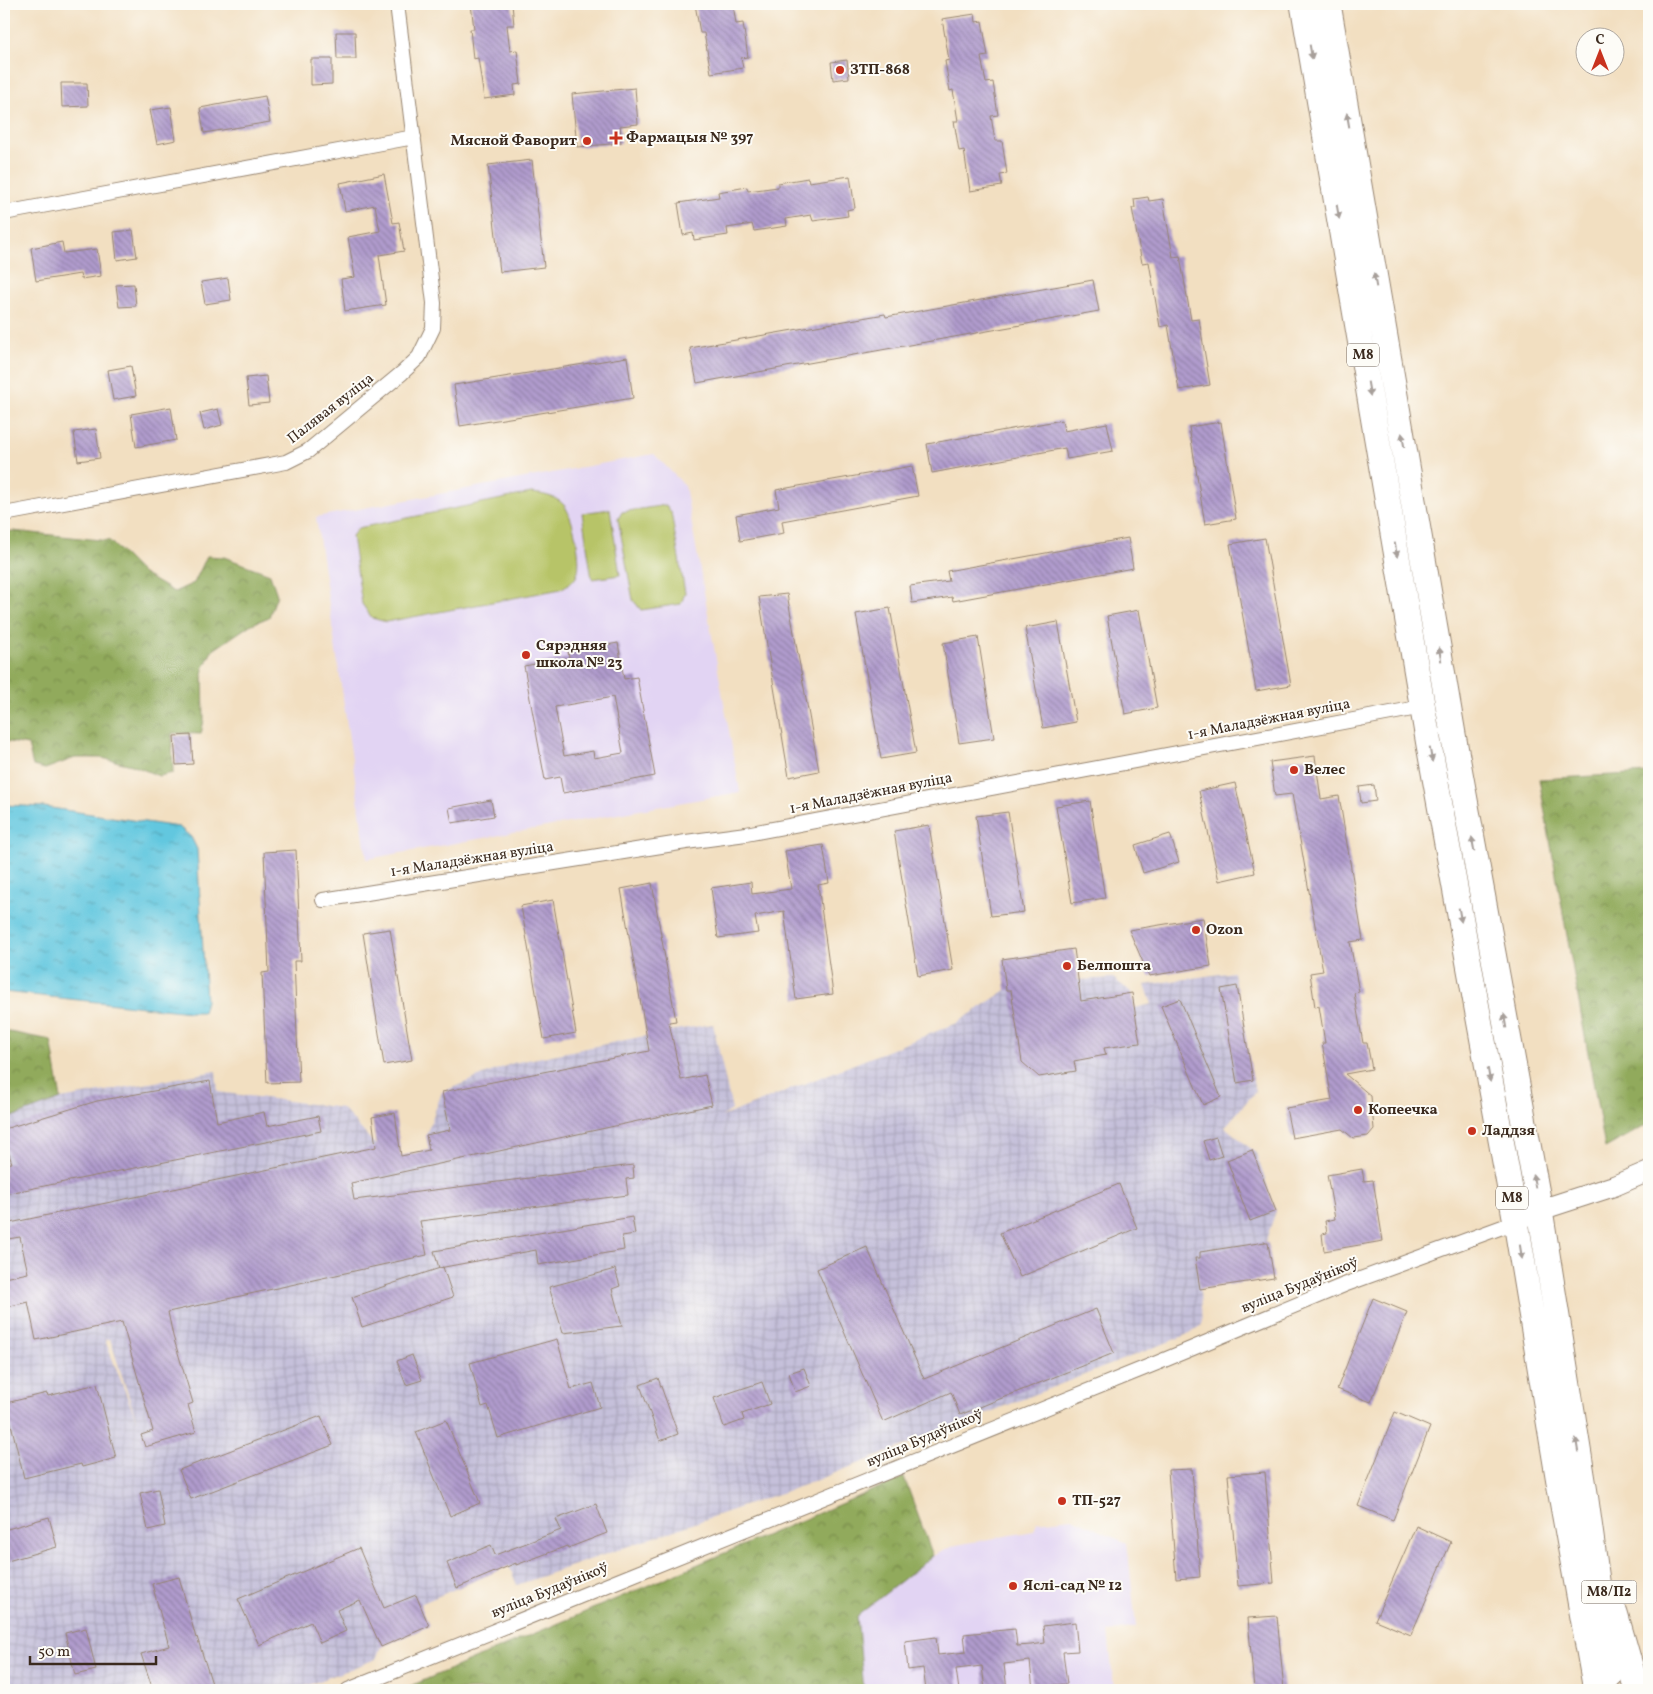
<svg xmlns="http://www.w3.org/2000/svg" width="1653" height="1694" font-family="Vollkorn,serif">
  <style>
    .built { fill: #e2d4f3 }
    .industrial { fill: url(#industrial-grid); fill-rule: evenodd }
    .grass { fill: #b7c467; stroke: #797742 }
    .forest { fill: url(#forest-crowns); stroke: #666a3d }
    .water { fill: url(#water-ripples); stroke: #4e787e }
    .building { fill: url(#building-back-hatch); fill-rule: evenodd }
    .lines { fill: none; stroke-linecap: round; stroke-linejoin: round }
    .street-casing { stroke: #968470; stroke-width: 16 }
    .secondary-casing { stroke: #968470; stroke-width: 22 }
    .highway-casing { stroke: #968470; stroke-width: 27 }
    .street { stroke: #fff; stroke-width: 14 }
    .secondary { stroke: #fff; stroke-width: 20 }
    .highway { stroke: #fff; stroke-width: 25 }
    .oneway { fill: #a79f9a }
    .poi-dot { fill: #c8321e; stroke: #fdfcf7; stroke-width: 2 }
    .labels { text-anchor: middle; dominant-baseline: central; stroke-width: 4; stroke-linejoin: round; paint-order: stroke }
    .shield { fill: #fdfcf7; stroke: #75695f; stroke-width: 1 }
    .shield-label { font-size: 14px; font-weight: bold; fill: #3b2a1e }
    .poi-label { font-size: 15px; font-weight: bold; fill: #3b2a1e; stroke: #fdfcf7; text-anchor: start }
    .street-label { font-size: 15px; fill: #3b2a1e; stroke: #fdfcf7 }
  </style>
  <defs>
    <pattern id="industrial-grid" width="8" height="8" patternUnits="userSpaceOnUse" patternTransform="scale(1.25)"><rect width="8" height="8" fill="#c5c0da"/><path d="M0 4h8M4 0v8" fill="none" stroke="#aaa5bb"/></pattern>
    <pattern id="forest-crowns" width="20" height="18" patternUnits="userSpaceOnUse" patternTransform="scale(1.25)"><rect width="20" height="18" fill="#91aa5c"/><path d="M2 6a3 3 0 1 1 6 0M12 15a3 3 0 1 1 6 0" fill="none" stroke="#788b4b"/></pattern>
    <pattern id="water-ripples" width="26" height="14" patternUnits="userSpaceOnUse" patternTransform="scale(1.25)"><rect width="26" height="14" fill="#62c7df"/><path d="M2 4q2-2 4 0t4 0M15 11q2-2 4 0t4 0" fill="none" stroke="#52a2b4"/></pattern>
    <pattern id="building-back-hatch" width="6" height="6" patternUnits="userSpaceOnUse" patternTransform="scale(1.25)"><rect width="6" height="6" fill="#b09bcd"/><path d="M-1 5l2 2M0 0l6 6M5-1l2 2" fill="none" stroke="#907fa6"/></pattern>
  </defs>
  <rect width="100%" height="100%" fill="#fdfcf7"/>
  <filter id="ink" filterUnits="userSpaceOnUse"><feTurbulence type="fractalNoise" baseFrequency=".02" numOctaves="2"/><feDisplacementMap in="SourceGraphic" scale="10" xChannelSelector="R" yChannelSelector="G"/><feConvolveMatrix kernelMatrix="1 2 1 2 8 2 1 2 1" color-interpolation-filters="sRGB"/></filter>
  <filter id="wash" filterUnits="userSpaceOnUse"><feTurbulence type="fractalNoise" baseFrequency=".0096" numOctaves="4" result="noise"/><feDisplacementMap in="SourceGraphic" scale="20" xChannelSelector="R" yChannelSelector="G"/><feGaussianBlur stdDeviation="1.12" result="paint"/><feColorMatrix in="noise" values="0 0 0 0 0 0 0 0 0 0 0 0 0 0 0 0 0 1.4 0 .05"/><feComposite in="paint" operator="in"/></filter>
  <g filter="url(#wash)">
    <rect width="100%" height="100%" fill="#f2dfc1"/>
    <path class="built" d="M654,454L685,486L740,792L367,859L316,517Z
      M1072,1518L1127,1543L1136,1627L1108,1632L1114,1690H864L857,1616L933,1556L956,1545L1034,1531L1037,1522Z"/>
    <path class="industrial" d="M1233,972L1255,1092L1225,1127L1256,1153L1276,1211L1265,1243L1200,1252V1258L1195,1259L1200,1289L1202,1325L1186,1335L807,1484L517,1585L509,1566L420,1604L429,1626L381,1647L376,1659L296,1690H4V1327L6,1307L4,1295V1120L61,1099L216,1071L218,1092L342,1108L388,1159L429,1150L426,1135L442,1092L513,1063L669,1031L713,1024L732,1110L721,1117L957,1023L1006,990L1078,980L1113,978L1132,993L1135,1008L1152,1004L1145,985ZM110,1339L137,1422L105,1340Z"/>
    <path class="grass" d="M531,493C542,494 556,496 564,505C573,516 584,564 576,577C573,582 565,586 561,589L386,622L372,618L362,604L352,536L358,528Z
      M666,505L671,512L685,593L681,604L641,610L633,600L618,519L622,512Z
      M610,509L620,575L592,579L582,513Z"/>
    <path class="forest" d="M13,531L110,541L143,574L174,592L194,583L207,556L224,557L270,574L277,595L269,617L250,625L212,651L203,669L204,720L201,734L172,733L173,773L159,776L132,765L102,758H75L45,769L33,766L28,745L4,741V532Z
      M1649,773V1124L1605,1148L1539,779Z
      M4,1031L51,1040L61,1099L4,1120Z
      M904,1477L933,1556L857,1616L864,1690H401Z"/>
    <path class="water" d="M4,805L44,807L179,827L191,837L197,849L206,1001L203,1012H190L4,992Z"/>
    <g id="blocks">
      <path class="building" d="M471,4H512L514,25H507L510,51L517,50L521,84L514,85L515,95L484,99L478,58L473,59L470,29H474Z
        M695,4H733L736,24L743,23L748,57L741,58L743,68L711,73L704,33H700Z
        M975,14L976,22L982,21L988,56L981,57L986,83L993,82L998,115L991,116L995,141H1002L1007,174L1000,175L1002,186L970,191L964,150L959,151L954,121H958L953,90L950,91L945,61L949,60L942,19Z
        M336,32H355L356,59H337Z
        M311,59H332V84L311,85Z
        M847,60L849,78L833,80L831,62Z
        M61,83H87L88,106L62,107Z
        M635,88L638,124L620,126L621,143L577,147L572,94Z
        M265,96L270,122L204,133L200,108Z
        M171,107L176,140L157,144L150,110Z
        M532,160L544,267L500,272L488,165Z
        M384,174L393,223L399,222L404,251L379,255L386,305L345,311L341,279L355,277L348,237L380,231L375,205L345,211L340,183Z
        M850,176L855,208L847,210L848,216L813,221L811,215L786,219L787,226L754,231L752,224L727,228L728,235L694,240L693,233L683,235L678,203L719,197L718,192L747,187L748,191L778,187V183L808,178L809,182Z
        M1148,197L1149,201L1163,199L1173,257L1180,256L1191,320L1199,319L1210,385L1179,390L1168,325L1160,327L1149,262L1142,263L1132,208H1135L1134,199Z
        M133,230L137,257L117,260L114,232Z
        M62,242L64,253L97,249L101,276L81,279L80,274L36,281L31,248Z
        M228,278L231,300L205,304L201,282Z
        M1093,280L1099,311L697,383L690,348L885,314L886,317Z
        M134,284L136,306L119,307L116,285Z
        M627,357L633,398L460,426L454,385Z
        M131,366L136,396L113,400L108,370Z
        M266,376L269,403L249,405L246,378Z
        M171,407L176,440L136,447L131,414Z
        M218,409L222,425L204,430L200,413Z
        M1062,420L1064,431L1107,423L1113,451L1067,459L1065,448L932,473L927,444Z
        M1221,422L1236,519L1205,524L1189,427Z
        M96,429L100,458L78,461L74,432Z
        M912,466L918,496L782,521L784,533L740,541L736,515L779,507L776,490Z
        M1128,538L1133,568L953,601L952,597L912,603L910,586L949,581L947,571Z
        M1265,538L1291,685L1256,691L1230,544Z
        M787,594L819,771L789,777L759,597Z
        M890,608L916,753L881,759L856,614Z
        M1139,610L1157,708L1125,714L1107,616Z
        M1058,622L1076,722L1043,728L1025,628Z
        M978,637L994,738L959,743L943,643Z
        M618,643L624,679L637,677L655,776L563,793L560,777L545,780L524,666L569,658L568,652ZM613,697L623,753L594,758L593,751L564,756L555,707Z
        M191,735L193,764L176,765L174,736Z
        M1315,756L1321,799L1339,796L1363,940L1350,942L1359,992L1354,993L1363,1043H1367L1372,1069L1345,1074L1371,1096L1374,1129L1368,1136L1353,1138L1342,1129L1292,1138L1286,1108L1332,1100L1322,1043H1325L1319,1006L1315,1007L1310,973L1323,971L1292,794L1275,796L1270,762Z
        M1235,783L1255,873L1219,881L1199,791Z
        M1374,785L1376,801L1361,803L1359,787Z
        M491,800L494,816L452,823L449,808Z
        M1090,801L1105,898L1072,903L1056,806Z
        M1008,812L1024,912L991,916L976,816Z
        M929,825L953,970L918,976L894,831Z
        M1170,834L1179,862L1143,873L1135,845Z
        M823,845L829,883L818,885L833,994L796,999L784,911L755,916L758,933L718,938L711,888L751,882L752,894L791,889L785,851Z
        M296,850L301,961H294L299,1082L267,1083L262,973L269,972L264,852Z
        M652,883L676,1021L669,1022L681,1080L705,1075L712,1105L351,1183L354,1200L633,1165L634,1178L626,1179L628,1195L420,1221L427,1255L168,1312L173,1336L193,1403L188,1405L196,1432L145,1447L141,1435L153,1431L122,1322L36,1340L28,1302L6,1307L4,1295V1278L28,1273L20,1237L8,1239L5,1224L376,1147L372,1117L395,1113L401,1156L429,1150L426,1135L450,1130L442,1092L649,1051L621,889Z
        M553,900L576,1033L544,1039L521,906Z
        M1203,918L1211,966L1149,976L1129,930Z
        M390,929L412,1060L384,1065L363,933Z
        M1074,949L1081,1001L1132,993L1140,1043L1104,1048L1106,1055L1074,1061L1076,1071L1039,1077L1022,1062L1011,990H1006L1002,959Z
        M1237,986L1253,1080L1237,1083L1221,989Z
        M1180,999L1221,1097L1203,1105L1161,1006Z
        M210,1081L217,1122L264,1112L267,1126L318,1116L321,1131L4,1194V1164L12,1163L4,1141V1129L97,1101Z
        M1216,1137L1222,1156L1209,1160L1203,1141Z
        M1252,1150L1276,1211L1250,1221L1227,1160Z
        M1362,1169L1364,1181L1373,1180L1383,1241L1324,1251L1322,1234L1327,1233L1325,1221L1335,1219L1327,1175Z
        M1119,1184L1137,1228L1020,1277L1000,1233Z
        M632,1217L635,1234L622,1236L624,1250L538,1265L536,1250L439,1268L434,1251Z
        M1265,1242V1243H1268L1274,1278L1200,1289L1195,1258H1200V1252Z
        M867,1247L924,1379L1096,1309L1114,1353L960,1415L951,1392L883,1422L817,1269Z
        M443,1267L453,1297L362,1327L352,1297Z
        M615,1269L620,1286L612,1289L622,1326L563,1333L549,1287Z
        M1373,1298L1407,1312L1371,1402L1337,1389Z
        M557,1339L571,1389L593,1383L600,1407L498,1438L488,1405L482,1407L470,1363Z
        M412,1355L422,1380L406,1385L397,1361Z
        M804,1368L811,1386L795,1392L789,1373Z
        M658,1378L678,1434L660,1441L640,1385Z
        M762,1382L770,1404L742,1414L744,1420L724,1427L714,1398Z
        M97,1384L116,1458L82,1467L81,1464L24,1478L6,1403L47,1393L48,1396Z
        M1395,1412L1430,1427L1393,1520L1358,1506Z
        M321,1416L333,1445L191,1499L179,1470Z
        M446,1420L480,1503L450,1516L416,1432Z
        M1192,1469L1200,1577L1176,1579L1168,1470Z
        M1265,1472L1274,1583L1238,1586L1228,1475Z
        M158,1489L165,1526L148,1530L140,1493Z
        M596,1504L607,1533L568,1548L567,1546L516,1565V1563L457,1588L447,1563L491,1545L495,1555L561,1530L556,1519Z
        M49,1517L57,1547L4,1562V1530Z
        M1416,1526L1451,1542L1411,1635L1375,1620Z
        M359,1548L384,1608L416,1595L429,1626L381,1647L360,1600L337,1610L346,1631L320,1643L311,1622L259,1645L238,1599Z
        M179,1577L196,1638L197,1637L214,1690H153L141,1654L169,1646L152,1584Z
        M1277,1616L1284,1690H1254L1248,1618Z
        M1075,1622L1078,1651L1063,1652L1067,1684L1045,1686L1046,1690H1033L1030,1661L1004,1664L1007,1690H985L982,1666L956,1669L959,1690H926L923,1668L908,1670L905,1641L936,1637L938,1655L966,1652L964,1634L1015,1629L1017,1646L1031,1645L1045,1643L1043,1626Z
        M86,1628L96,1670L75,1675L65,1633Z"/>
    </g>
  </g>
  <g filter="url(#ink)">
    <use href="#blocks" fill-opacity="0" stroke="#968470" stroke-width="1"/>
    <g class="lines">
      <defs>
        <path id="street" d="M4,213L414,137
          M4,514L286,462L308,451L402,373L419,357L433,328L434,303L397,4
          M323,900L686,842L746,834L1428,706
          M348,1690L1157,1363L1344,1285L1516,1222"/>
        <path id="secondary" d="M1527,1216L1540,1210L1614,1186L1649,1171"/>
        <path id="highway" d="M1303,4L1429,745L1516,1222L1562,1500L1596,1690
          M1328,4L1454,740L1540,1210L1585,1493L1610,1675
          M1615,1613L1637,1690"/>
      </defs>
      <use href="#street" class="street-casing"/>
      <use href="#secondary" class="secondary-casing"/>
      <use href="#highway" class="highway-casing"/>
      <use href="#street" class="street"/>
      <use href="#secondary" class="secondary"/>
      <use href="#highway" class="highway"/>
    </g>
    <defs><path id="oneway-solid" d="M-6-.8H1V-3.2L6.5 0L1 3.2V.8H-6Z" transform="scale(1.25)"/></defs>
    <g class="oneway">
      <use href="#oneway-solid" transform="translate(1311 52) rotate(80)"/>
      <use href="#oneway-solid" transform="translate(1348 120) rotate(-100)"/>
      <use href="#oneway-solid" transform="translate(1338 212) rotate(80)"/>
      <use href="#oneway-solid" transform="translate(1375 280) rotate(-100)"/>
      <use href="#oneway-solid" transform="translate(1369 389) rotate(80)"/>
      <use href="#oneway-solid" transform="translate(1403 440) rotate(-100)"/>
      <use href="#oneway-solid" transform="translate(1396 550) rotate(80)"/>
      <use href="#oneway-solid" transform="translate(1440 654) rotate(-100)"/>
      <use href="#oneway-solid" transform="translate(1431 755) rotate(80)"/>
      <use href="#oneway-solid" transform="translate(1473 844) rotate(-100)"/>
      <use href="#oneway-solid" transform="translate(1460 915) rotate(80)"/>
      <use href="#oneway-solid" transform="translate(1505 1021) rotate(-100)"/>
      <use href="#oneway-solid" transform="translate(1489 1075) rotate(80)"/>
      <use href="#oneway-solid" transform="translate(1534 1181) rotate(-101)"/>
      <use href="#oneway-solid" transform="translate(1521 1252) rotate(81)"/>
      <use href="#oneway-solid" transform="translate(1577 1445) rotate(-99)"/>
    </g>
  </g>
  <g class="poi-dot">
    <circle cx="840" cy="70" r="5"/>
    <path d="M613.5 130.5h5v5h5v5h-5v5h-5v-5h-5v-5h5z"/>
    <circle cx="587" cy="141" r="5"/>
    <circle cx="526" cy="655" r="5"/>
    <circle cx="1294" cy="770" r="5"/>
    <circle cx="1196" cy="930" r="5"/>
    <circle cx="1067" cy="966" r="5"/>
    <circle cx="1358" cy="1110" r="5"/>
    <circle cx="1472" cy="1131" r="5"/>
    <circle cx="1062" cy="1501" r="5"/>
    <circle cx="1013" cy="1586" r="5"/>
  </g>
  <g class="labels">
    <g class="shield">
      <rect x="1347" y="343.5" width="32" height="23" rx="4"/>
      <rect x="1496" y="1186.5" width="32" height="23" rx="4"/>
      <rect x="1581.5" y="1580.5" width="55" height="23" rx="4"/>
    </g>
    <g class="shield-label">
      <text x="1363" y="355">М8</text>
      <text x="1512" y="1198">М8</text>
      <text x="1609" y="1592">М8/П2</text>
    </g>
    <g class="poi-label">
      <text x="850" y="70">ЗТП-868</text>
      <text x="626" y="138">Фармацыя № 397</text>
      <text x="577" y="141" text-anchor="end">Мясной Фаворит</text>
      <text x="536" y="646">Сярэдняя<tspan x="536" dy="17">школа № 23</tspan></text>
      <text x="1304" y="770">Велес</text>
      <text x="1206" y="930">Ozon</text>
      <text x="1077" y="966">Белпошта</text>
      <text x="1368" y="1110">Копеечка</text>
      <text x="1482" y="1131">Ладдзя</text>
      <text x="1072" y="1501">ТП-527</text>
      <text x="1023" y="1586">Яслі-сад № 12</text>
    </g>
    <g class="street-label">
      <text transform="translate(331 409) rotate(-38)">Палявая вуліца</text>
      <text transform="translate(1269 720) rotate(-11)">1-я Маладзёжная вуліца</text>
      <text transform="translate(871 794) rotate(-11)">1-я Маладзёжная вуліца</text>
      <text transform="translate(472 860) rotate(-9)">1-я Маладзёжная вуліца</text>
      <text transform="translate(1300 1286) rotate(-22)">вуліца Будаўнікоў</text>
      <text transform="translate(925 1439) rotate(-23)">вуліца Будаўнікоў</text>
      <text transform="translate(550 1591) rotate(-22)">вуліца Будаўнікоў</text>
    </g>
  </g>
  <rect width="1653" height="1694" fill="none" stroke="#fdfcf7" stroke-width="20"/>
  <g transform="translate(1600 52)"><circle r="24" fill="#fdfcf7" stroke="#afa8a0"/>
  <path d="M0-4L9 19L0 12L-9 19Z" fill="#c8321e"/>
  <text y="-8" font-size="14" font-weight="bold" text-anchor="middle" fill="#3b2a1e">С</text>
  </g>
  <path d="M30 1656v8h126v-8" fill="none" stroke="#3b2a1e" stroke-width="2.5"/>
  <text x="38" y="1656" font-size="15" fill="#3b2a1e" stroke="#fdfcf7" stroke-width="4" paint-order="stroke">50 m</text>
</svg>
